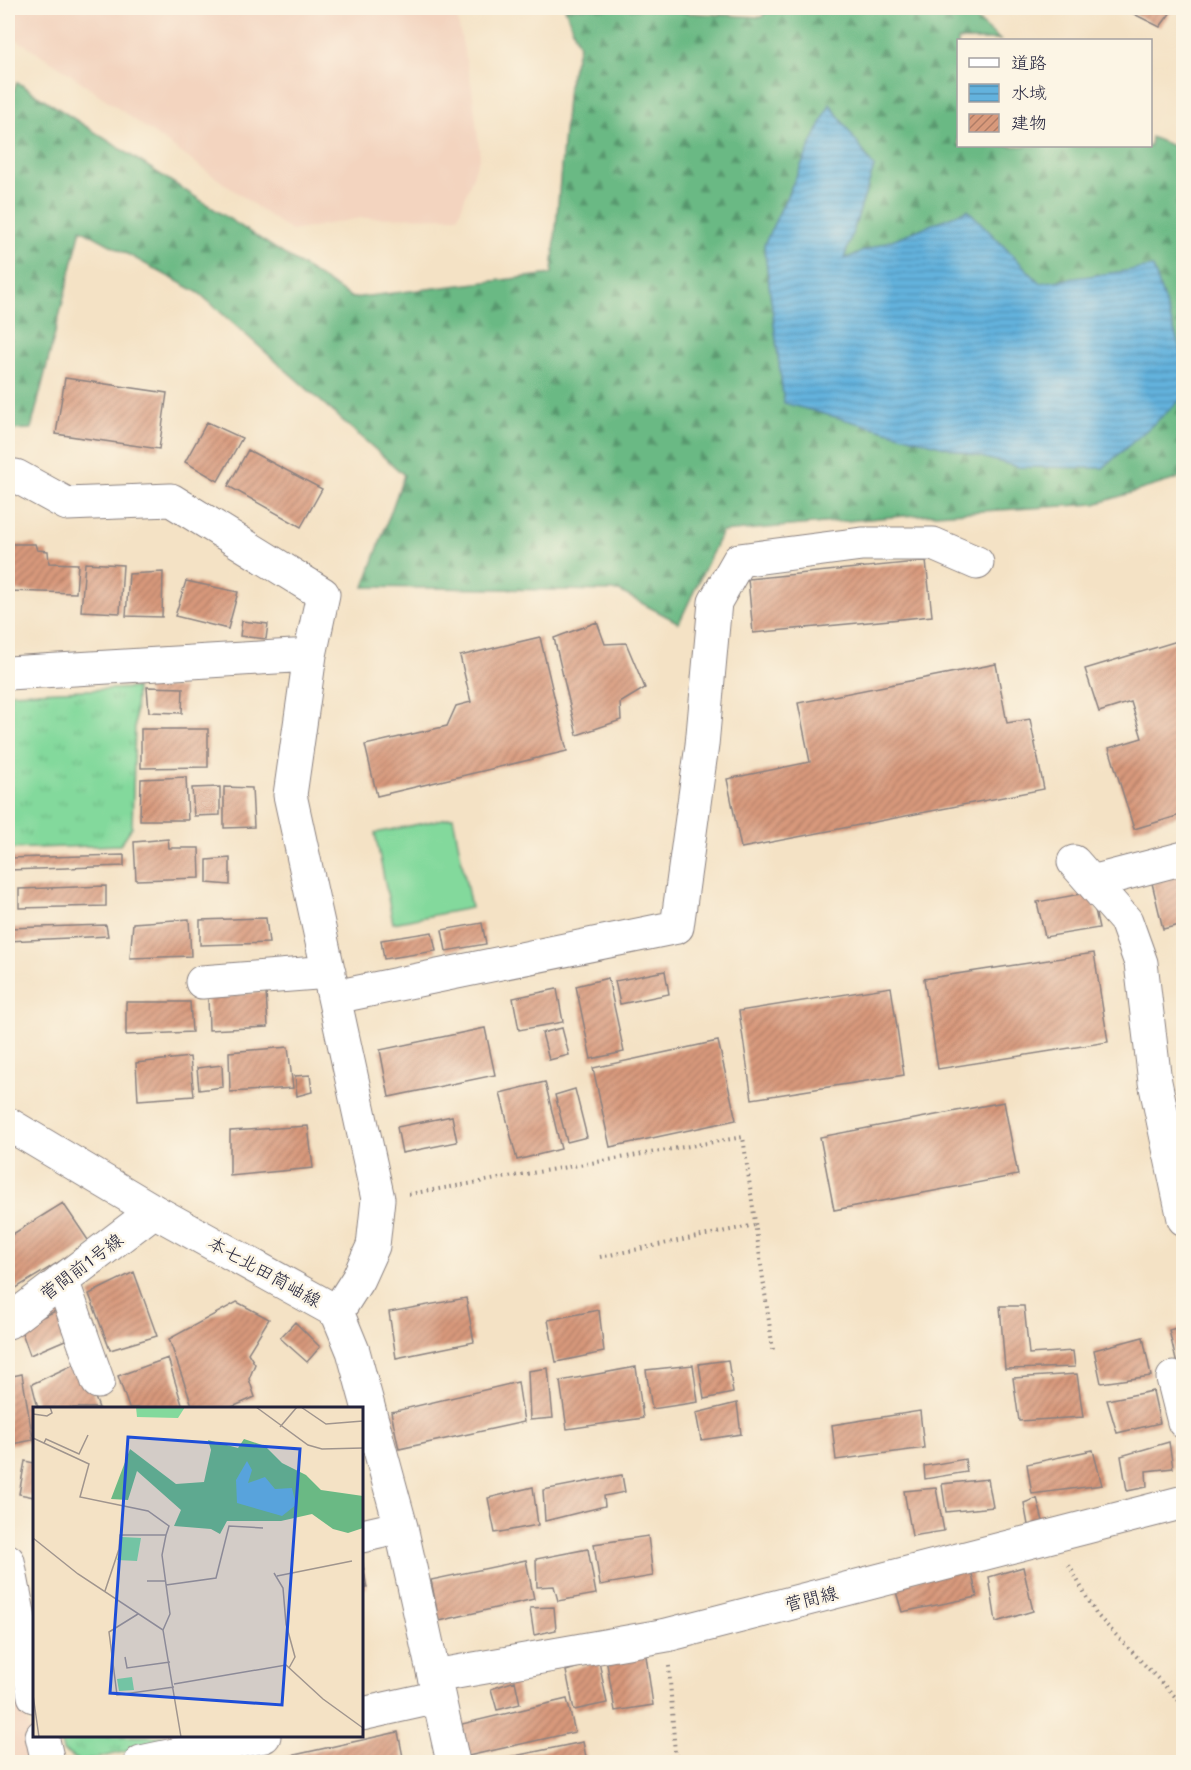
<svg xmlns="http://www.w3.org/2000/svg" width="1191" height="1770" font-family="Mali,'Klee One',sans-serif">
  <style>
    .built { fill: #f3d4bf }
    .grass { fill: url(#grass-tufts); stroke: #527e6c; stroke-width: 1.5 }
    .forest { fill: url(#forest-firs); stroke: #466e60; stroke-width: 1.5 }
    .pitch { fill: #83d99c; stroke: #527e6c; stroke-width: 1.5 }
    .water { fill: url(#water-rules); stroke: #426a8c; stroke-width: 1.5 }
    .building { fill: url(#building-hatch) }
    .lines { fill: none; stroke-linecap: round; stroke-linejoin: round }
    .minor-casing { stroke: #8b8280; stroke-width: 35 }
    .path { stroke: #8b8280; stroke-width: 4; stroke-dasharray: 1.5 4.5; stroke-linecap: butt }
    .minor { stroke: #fff; stroke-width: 33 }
    .labels { text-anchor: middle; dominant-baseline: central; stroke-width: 5; stroke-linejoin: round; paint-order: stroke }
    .street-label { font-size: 18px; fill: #22223b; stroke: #fcf5e5 }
    .inset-road { fill: none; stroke: #a0958e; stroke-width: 1.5 }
    .view { fill: #1d4ed8; fill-opacity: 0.15; stroke: #1d4ed8; stroke-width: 3 }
    .inset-edge { fill: none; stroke: #22223b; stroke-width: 3 }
  </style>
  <defs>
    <pattern id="grass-tufts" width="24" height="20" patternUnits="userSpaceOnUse" patternTransform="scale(1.5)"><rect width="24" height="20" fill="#83d99c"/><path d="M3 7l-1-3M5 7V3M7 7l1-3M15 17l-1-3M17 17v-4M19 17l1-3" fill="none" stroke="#71ba87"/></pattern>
    <pattern id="forest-firs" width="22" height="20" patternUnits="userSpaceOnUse" patternTransform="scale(1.5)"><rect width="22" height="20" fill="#6ab984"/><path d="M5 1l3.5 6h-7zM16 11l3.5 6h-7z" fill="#57966d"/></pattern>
    <pattern id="water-rules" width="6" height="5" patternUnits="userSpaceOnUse" patternTransform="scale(1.5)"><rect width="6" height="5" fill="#63b2dd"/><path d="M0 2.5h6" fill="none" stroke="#5190b4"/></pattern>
    <pattern id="building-hatch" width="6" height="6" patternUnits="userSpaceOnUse" patternTransform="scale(1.5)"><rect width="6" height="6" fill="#d8997b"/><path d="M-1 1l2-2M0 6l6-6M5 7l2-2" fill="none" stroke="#af7c66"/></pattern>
  </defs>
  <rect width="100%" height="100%" fill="#fcf5e5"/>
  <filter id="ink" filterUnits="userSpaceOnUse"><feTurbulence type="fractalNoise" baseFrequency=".0167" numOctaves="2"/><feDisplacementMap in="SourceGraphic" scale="12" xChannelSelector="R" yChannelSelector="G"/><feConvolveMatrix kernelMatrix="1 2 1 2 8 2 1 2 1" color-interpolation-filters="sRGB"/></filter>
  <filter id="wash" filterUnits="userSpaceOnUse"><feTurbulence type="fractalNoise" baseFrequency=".008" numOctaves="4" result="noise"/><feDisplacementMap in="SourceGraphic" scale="24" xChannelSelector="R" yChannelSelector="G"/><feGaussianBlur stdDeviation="1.35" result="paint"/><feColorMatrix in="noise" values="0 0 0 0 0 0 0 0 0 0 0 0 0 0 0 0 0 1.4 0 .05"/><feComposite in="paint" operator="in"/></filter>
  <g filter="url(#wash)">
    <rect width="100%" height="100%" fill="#f4e2c5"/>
    <path class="built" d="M8,8H455L472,88L480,156L458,217L360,218L291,231L60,67L8,34Z
      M8,1622L36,1762H8Z"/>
    <path class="grass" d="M136,688L132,827L120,845L8,849L9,693Z
      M59,1736H165L167,1742L81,1762L63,1751Z"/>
    <path class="forest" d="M565,8H666L688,13L762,17L768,8H964L1000,40H958V146H1150L1151,137L1183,150V477L1095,504L903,516L722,532L679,623L619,591L364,587L404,475L199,293L81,229L31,429L8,430V106L17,82L352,298L552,274L568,86L579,46Z"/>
    <path class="pitch" d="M453,817L471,908L393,923L375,833Z"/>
    <path class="water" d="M830,104L874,167L844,259L968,210L1040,283L1153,267L1183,357V398L1103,468L1018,467L784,403L764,245Z"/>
    <g id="blocks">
      <path class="building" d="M1122,8H1174L1160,27Z
        M65,378L167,393L159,449L56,434Z
        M207,422L242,438L218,481L185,462Z
        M248,450L322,489L301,527L228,486Z
        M8,544H35L37,550L48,551L49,563L78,564L76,593L8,591Z
        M926,561L932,616L753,633L748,579Z
        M85,563L123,565L120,613L81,611Z
        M163,572L162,617L126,616L129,574Z
        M186,581L238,592L228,629L175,616Z
        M242,621L268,624L266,639L240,636Z
        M597,622L605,644L626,643L645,688L620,703L621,720L577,735L554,638Z
        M540,637L567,751L377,796L365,745L447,726L456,706L471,702L460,656Z
        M1184,639V814L1134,829L1109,748L1142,738L1131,702L1099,712L1085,669Z
        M996,664L1007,723L1030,719L1044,789L741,848L727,779L810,762L798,703Z
        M147,687L183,688L182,713L149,712Z
        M141,729H208V767L141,768Z
        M186,777L188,820H140L141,779Z
        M220,787V815L194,816L192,788Z
        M224,787L252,788L254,827L224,828Z
        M168,839L169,848H199L200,878L136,880L134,842Z
        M124,855V866L9,870L8,858Z
        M230,858V885L207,883V860Z
        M1184,874V924L1163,929L1152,883Z
        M106,886V906L19,908V889Z
        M1091,892L1099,928L1045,937L1037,902Z
        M266,918L269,943L200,945V920Z
        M189,919L191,956L130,958L133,923Z
        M482,923L486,944L446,951L442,930Z
        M106,925L108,936L8,941V928Z
        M432,932L436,951L384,959L381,940Z
        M1094,953L1108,1042L938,1069L924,979Z
        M665,971L669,994L620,1004L615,981Z
        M608,978L624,1052L591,1059L576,986Z
        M891,987L904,1075L752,1099L739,1011Z
        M557,989L563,1022L519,1030L513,998Z
        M266,992L268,1027L209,1030L208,996Z
        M126,1002H190L192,1032L126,1035Z
        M485,1028L495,1075L389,1097L380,1050Z
        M562,1028L569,1055L549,1060L542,1033Z
        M718,1041L736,1120L610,1147L593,1068Z
        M288,1047L293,1088L230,1092L229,1052Z
        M190,1057L194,1096L138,1100L136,1063Z
        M222,1065L223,1087L199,1090L197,1068Z
        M310,1075L312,1092L297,1096L295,1076Z
        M545,1082L561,1149L517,1160L500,1093Z
        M575,1089L587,1137L567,1142L555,1095Z
        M1004,1102L1018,1175L834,1210L820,1137Z
        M452,1116L457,1142L402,1153L397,1127Z
        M308,1126L313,1168L230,1176V1131Z
        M63,1203L90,1243L8,1293V1237Z
        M134,1272L157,1336L110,1350L89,1294Z
        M466,1298L474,1342L396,1358L389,1312Z
        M237,1302L269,1319L248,1353L255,1364L249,1379L255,1397L230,1408H193L169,1339Z
        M1000,1306H1024L1029,1354L1073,1351L1075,1367L1005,1369Z
        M60,1309L72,1337L30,1355L20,1327Z
        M599,1310L604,1352L556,1362L548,1320Z
        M295,1322L320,1347L307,1362L280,1338Z
        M1184,1326V1364L1177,1365L1169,1330Z
        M1143,1337L1151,1376L1101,1383L1094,1350Z
        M168,1358L183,1408H129L118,1376Z
        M728,1360L733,1393L704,1399L699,1364Z
        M81,1361L99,1408H38L32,1384Z
        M693,1365L698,1402L652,1409L646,1370Z
        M636,1367L643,1418L567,1429L560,1381Z
        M548,1368L553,1418L530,1420L528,1371Z
        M22,1374L33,1440L8,1445V1377Z
        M1077,1374L1083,1417L1019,1421L1013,1378Z
        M518,1382L524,1422L399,1449L391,1412Z
        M1153,1391L1160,1423L1117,1433L1107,1400Z
        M737,1403L741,1434L701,1440L696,1413Z
        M920,1411L924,1448L836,1460L832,1425Z
        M1169,1442L1173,1468L1146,1471L1147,1487L1127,1491L1121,1456Z
        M1093,1450L1102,1485L1032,1494L1027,1464Z
        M965,1459L967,1472L925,1479L924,1466Z
        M25,1461L34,1463V1497L19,1494Z
        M622,1475L625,1492L604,1496L605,1506L545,1521L543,1490Z
        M988,1479L993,1507L946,1512L942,1484Z
        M533,1487L538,1525L495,1533L488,1498Z
        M936,1488L944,1531L912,1536L904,1491Z
        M1037,1498L1043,1521L1028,1525L1024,1503Z
        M648,1536L653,1576L600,1585L594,1544Z
        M588,1549L596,1594L558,1601L554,1586L537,1587L536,1559Z
        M362,1560L367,1588L362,1589Z
        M526,1560L534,1599L439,1621L431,1580Z
        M970,1565L977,1597L902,1612L894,1585Z
        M1023,1567L1033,1611L996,1622L989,1577Z
        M554,1607L556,1630L534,1635L530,1608Z
        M645,1649L653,1705L615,1711L606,1658Z
        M599,1661L607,1703L574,1710L566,1671Z
        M515,1681L520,1704L497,1710L491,1689Z
        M567,1699L575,1732L468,1756L462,1724Z
        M398,1732L404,1762H263Z
        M583,1742L587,1762H501L500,1759Z"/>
    </g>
  </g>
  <g filter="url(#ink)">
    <use href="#blocks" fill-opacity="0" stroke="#8b8280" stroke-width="1.5"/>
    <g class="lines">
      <defs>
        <path id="minor" d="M8,475L16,476L67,504L171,500L323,594L310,655
          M8,673L310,655L290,795L378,1199L373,1246L358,1279L337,1312
          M1074,862L1126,921L1141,963L1155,1082L1184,1219
          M1092,882L1184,858
          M202,982L329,972
          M335,997L677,927L702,745L715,602L739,560L862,544H933L977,563
          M8,1124L154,1211L337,1312L353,1351L401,1527L453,1762
          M62,1280L98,1382
          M8,1322L154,1211
          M1173,1378L1184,1422
          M362,1536L401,1527
          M8,1561L34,1696
          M434,1676L667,1635L1184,1502
          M362,1714L438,1697
          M42,1736L48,1762
          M141,1762L264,1736"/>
      </defs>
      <use href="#minor" class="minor-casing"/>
      <path class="path" d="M409,1194L743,1137L773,1350
        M600,1257L755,1225
        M1069,1565L1096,1614L1184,1706
        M669,1666L675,1754L681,1762"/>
      <use href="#minor" class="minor"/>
    </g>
  </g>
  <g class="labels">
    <g class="street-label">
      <text transform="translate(81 1266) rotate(-37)">菅間前1号線</text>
      <text transform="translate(265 1271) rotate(29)">本七北田筒岫線</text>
      <text transform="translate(811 1598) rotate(-14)">菅間線</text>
    </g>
  </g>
  <g transform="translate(33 1407)">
    <rect width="330" height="330" fill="#f4e2c5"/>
    <path d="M89,130L108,131L104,154L84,153ZM99,270L101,283L86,284L84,272Z" fill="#83d99c"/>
    <path d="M211,32L232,39L249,56L273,68L288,83L330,89V121L315,126L300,122L279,107L248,114H194L187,127L178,122L141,119L148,103L104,64L95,93L78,92L97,42L143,77L171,75L178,43L175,33L205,41Z" fill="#6ab984"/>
    <path d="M103,0H152L145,11L104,10Z" fill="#83d99c"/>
    <path d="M214,54L219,63L215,76L232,70L242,82L259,81L263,98L249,109L204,96L203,73Z" fill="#63b2dd"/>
    <path class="inset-road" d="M223,0L275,38L289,42L330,41M268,0L293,17L330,14M0,7L14,9L19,6L17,0M247,20L264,0M0,31L56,57L47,90L115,104L136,119L133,128M11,36L13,32L46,47L55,28M0,131L45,167L130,223L148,330M241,166L250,181L253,217L262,250L256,261M244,169L319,154M114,174H133M133,178L183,171L196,119L230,121M72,184L86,142L87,128H133L129,148L137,207L130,223M105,207L76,225L84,288L141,280M92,250L94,261L137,255M141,277L253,258L290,292L330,321M0,288L6,330"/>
    <path class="view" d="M95,30L267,42L249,298L77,286Z"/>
    <rect width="330" height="330" class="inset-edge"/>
  </g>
  <rect width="1191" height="1770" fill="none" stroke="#fcf5e5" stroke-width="30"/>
  <rect x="957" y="39" width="195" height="108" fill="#fcf5e5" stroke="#a5a1a1" stroke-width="1.5"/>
  <rect x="969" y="58" width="30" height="9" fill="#ffffff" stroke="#a5a1a1" stroke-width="1.5"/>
  <text x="1011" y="69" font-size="18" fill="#22223b">道路</text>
  <rect x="969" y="84" width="30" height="18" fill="url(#water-rules)" stroke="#a5a1a1" stroke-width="1.5"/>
  <text x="1011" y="99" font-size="18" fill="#22223b">水域</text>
  <rect x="969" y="114" width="30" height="18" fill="url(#building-hatch)" stroke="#a5a1a1" stroke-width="1.5"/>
  <text x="1011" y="129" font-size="18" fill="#22223b">建物</text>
</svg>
